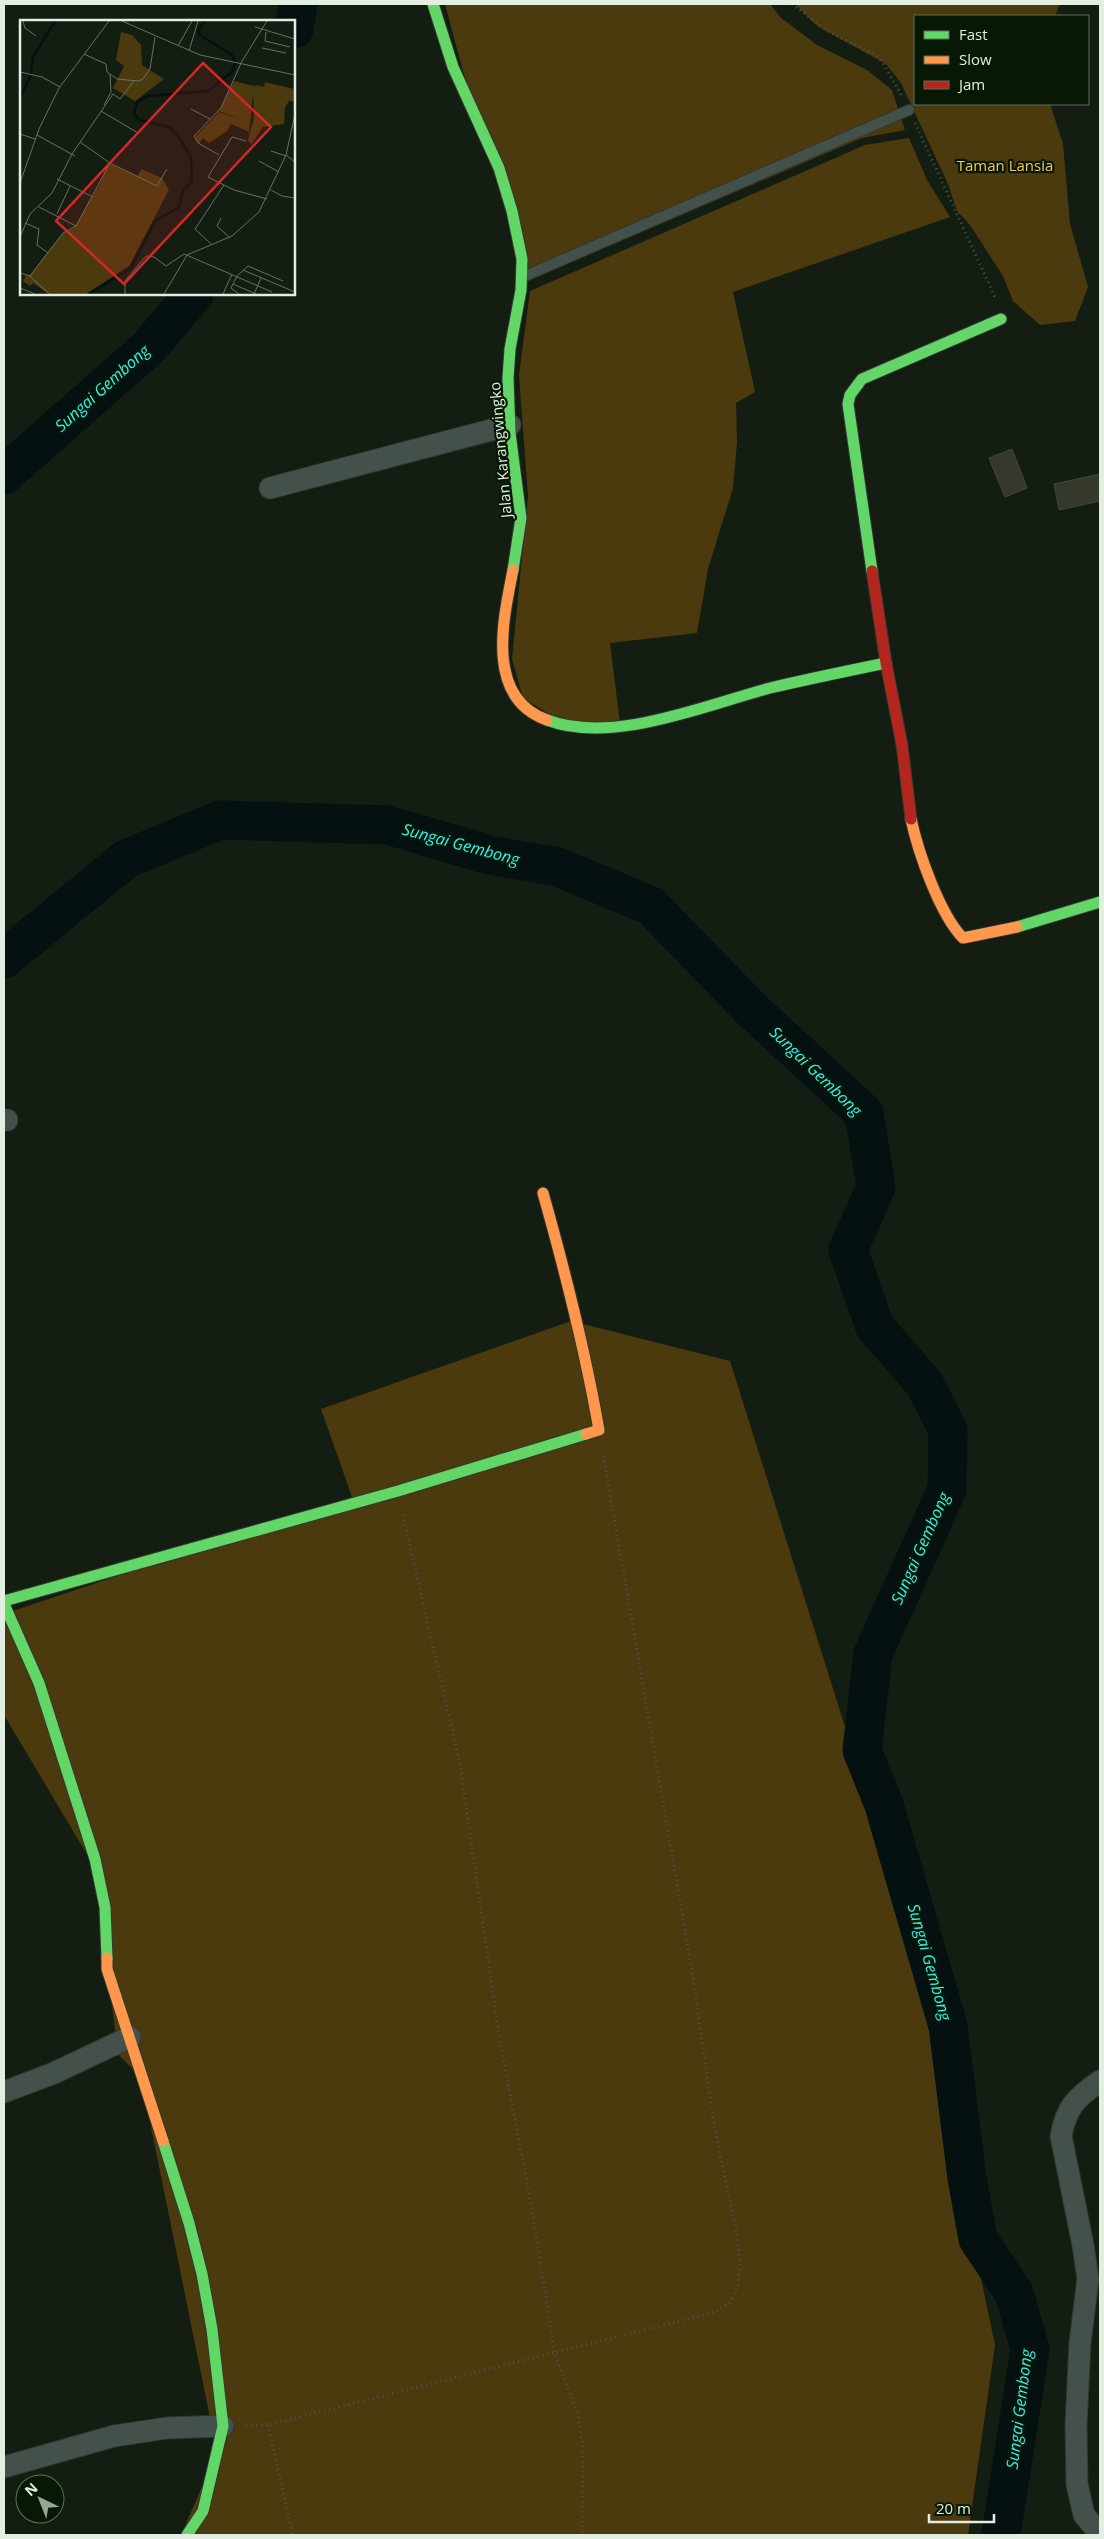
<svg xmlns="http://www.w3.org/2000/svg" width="1104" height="2539" font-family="'Open Sans',sans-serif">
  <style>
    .green { fill: #4b3a0e }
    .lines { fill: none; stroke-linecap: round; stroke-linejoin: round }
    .river { stroke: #051111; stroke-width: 39 }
    .building { fill: #34392c; stroke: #43483d }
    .lane-casing { stroke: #323930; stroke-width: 12 }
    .street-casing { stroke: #323930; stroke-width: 23 }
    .fast-casing { stroke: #323930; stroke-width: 13 }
    .slow-casing { stroke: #323930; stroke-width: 13 }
    .jam-casing { stroke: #323930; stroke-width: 13 }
    .path { stroke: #4b554f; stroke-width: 3; stroke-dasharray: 1 4; stroke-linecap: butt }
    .lane { stroke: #44514b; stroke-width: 10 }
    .street { stroke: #44514b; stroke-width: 21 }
    .fast { stroke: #63d668; stroke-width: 11 }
    .slow { stroke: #ff974d; stroke-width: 11 }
    .jam { stroke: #b3261e; stroke-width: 11 }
    .labels { text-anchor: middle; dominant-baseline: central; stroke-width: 4.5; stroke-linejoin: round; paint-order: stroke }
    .park-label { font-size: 15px; fill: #f9c759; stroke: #071805 }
    .street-label { font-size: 15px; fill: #e2eee0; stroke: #071805 }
    .water-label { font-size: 16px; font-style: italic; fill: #36eff3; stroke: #071805 }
    .inset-river { fill: none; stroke: #051111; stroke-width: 2.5 }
    .inset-road { fill: none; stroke: #667164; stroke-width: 1 }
    .view { fill: #d62828; fill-opacity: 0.15; stroke: #d62828; stroke-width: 2.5 }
    .inset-edge { fill: none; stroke: #e2eee0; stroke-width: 2.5 }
  </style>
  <rect width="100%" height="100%" fill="#141d12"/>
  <path class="green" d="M445,4H770L780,17L817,45L867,70L892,90L905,130L862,138L532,279L463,71Z
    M795,4H1060L1055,16H915V104H1050L1063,144L1070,224L1088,287L1075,321L1040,325L1013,301L1003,276L970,225L957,211L948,184L901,83L886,64L817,26Z
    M909,138L927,180L950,217L733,292L755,392L736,403L737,442L733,488L708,569L697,633L610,643L620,723L562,722L523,698L512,659L528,496L519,375L530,291L865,145Z
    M571,1321L730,1361L906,1921L995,2345L968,2535H181L217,2452L141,2078L118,2054L95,1868L4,1715V1614L352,1497L321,1409Z"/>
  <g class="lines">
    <path class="river" d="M294,29L298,4
      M4,475L148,348L194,294
      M4,959L126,859L220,820L388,825L489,855L558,867L651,906L752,1010L864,1113L876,1187L848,1250L875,1327L924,1383L948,1430L947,1489L873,1654L862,1750L884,1805L948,2026L967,2178L978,2239L1014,2293L1030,2349L1001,2535"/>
  </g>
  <path class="building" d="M1012,449L1027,488L1005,497L989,458Z
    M1100,474V501L1059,510L1054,484Z"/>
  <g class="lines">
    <defs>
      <path id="lane" d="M525,276L909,110"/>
      <path id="street" d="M270,488L510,425
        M4,1120H7
        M1100,2081C1077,2097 1066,2107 1061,2136L1083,2245L1088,2279L1080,2343L1076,2425L1077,2484L1084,2515L1100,2534
        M4,2092L54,2073L130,2037
        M4,2467L114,2436L167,2428L223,2426"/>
      <path id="fast" d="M433,4L453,67L499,168L512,211L522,259L521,290L510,349L508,378L510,433L521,518L513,570
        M872,571L848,404L850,395L862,379L1001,319
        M547,720C612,745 706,705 770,688C808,679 847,671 886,663
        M1017,927L1100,902
        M4,1601L398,1491L586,1434
        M4,1604L39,1683L95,1859L105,1907L107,1958
        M163,2141L189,2223L202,2274L212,2329L223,2426L203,2511L187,2535"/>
      <path id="slow" d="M513,570C503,620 485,698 547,720
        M911,819C918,852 940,915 963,938L1017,927
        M543,1193C565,1271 585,1350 599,1430L586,1434
        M107,1958V1969L163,2141"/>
      <path id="jam" d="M872,571L886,663L902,745L911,819"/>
    </defs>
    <use href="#lane" class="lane-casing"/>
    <use href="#street" class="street-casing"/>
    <use href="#fast" class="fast-casing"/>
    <use href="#slow" class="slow-casing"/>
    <use href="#jam" class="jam-casing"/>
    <path class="path" d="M792,4L829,32L876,55L883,63L903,98
      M915,123L995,297
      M403,1515L460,1764L499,2035L532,2210L555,2354L577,2412L583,2446L582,2535
      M246,2425H268L715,2312L731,2302L738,2285L740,2261L737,2235L715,2130L691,1965L603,1453
      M268,2425L293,2535"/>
    <use href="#lane" class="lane"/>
    <use href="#street" class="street"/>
    <use href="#fast" class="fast"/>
    <use href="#slow" class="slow"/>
    <use href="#jam" class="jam"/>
  </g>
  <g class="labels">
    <g class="park-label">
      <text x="1005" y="165">Taman Lansia</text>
    </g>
    <g class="street-label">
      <text transform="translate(500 450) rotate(-95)">Jalan Karangwingko</text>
    </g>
    <g class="water-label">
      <text transform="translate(102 388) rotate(-42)">Sungai Gembong</text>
      <text transform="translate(461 844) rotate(15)">Sungai Gembong</text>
      <text transform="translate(816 1071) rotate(44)">Sungai Gembong</text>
      <text transform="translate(920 1548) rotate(-66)">Sungai Gembong</text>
      <text transform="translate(930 1962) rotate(74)">Sungai Gembong</text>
      <text transform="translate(1019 2409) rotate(-83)">Sungai Gembong</text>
    </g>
  </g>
  <g transform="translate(20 20)">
    <rect width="275" height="275" fill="#141d12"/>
    <path d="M101,12L112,15L121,25L122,45L144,59L115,81L93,68L104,46L96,40ZM214,61L234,66L229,112L211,104L207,111L189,123L183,118L179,124L175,117L199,92L223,100L199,91ZM245,62L274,69L275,81H269L265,87L264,104L243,107L231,125L228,120L234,98L233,73L235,65L244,67ZM88,143L118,156L121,149L142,158L149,170L109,246L66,274H29L13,263L10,266L3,261L6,255H10L43,213L54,208L80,164Z" fill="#4b3a0e"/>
    <path class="inset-river" d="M0,78L11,55L13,37L35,1M69,274L111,248L135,201L159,187L163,170L172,162L171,137L159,117L149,107L119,100L114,93L117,82L128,76L188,71L212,52L215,42L212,35L180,15L178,10L185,1"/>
    <path class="inset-road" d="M3,1L5,8L16,16M102,1L180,35L275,55M235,7L275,19M246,12L245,21L270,27M158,26L172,1M242,28L266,33M169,31L178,1M64,34L86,44L87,52L97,59L118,61L123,59L130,49L135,17M0,52L22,57L40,67M93,74L100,79L114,61M84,85L91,72L90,54M171,89L190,99M81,91L118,113M275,94L266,135L275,142M0,114L15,119M17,115L55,136M226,121L212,117L188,157L214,170L247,179M60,122L90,143L137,166L147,149M251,131L266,136M199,135L178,123L174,116L201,88L222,41L247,1M239,141L259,152M37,159L73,177M0,163L19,109L39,68L89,1M251,170L262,176L275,178M19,187L56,206M37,194L50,166M201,198L197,206L209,217M5,203L19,209L17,225L28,233M0,217L10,194L32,173L52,134L93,74M192,225L175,209L204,165M223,250L275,272M0,253L10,256L43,213L56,206L90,143M10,256L29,274M213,264L236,274M0,268L15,274M105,274V261L126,236L134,237L146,246L164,234L252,272M144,274L167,235L212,216L239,192L266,135M203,274L212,254M219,274L211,268L217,256L228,246L263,261M234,274L241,258"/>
    <path class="view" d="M183,43L251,107L104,264L36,201Z"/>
    <rect width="275" height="275" class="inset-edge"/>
  </g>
  <rect width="1104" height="2539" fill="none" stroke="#e2eee0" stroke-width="10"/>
  <rect x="914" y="15" width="175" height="90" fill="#071805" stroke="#5f6e5d"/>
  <rect x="924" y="31" width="25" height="8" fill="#63d668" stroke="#5f6e5d"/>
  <text x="959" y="40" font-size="15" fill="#e2eee0">Fast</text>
  <rect x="924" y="56" width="25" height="8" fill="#ff974d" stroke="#5f6e5d"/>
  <text x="959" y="65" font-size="15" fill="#e2eee0">Slow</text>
  <rect x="924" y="81" width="25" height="8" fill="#b3261e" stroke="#5f6e5d"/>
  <text x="959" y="90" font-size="15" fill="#e2eee0">Jam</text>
  <g transform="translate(40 2499) rotate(317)"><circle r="24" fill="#071805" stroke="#5f6e5d"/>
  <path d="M0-4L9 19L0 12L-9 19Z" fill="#9aa598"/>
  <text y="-8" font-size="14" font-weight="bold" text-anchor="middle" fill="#e2eee0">N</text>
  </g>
  <path d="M929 2514v8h65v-8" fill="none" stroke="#e2eee0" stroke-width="2.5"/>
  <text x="936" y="2514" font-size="15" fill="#e2eee0" stroke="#071805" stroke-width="4" paint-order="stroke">20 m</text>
</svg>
